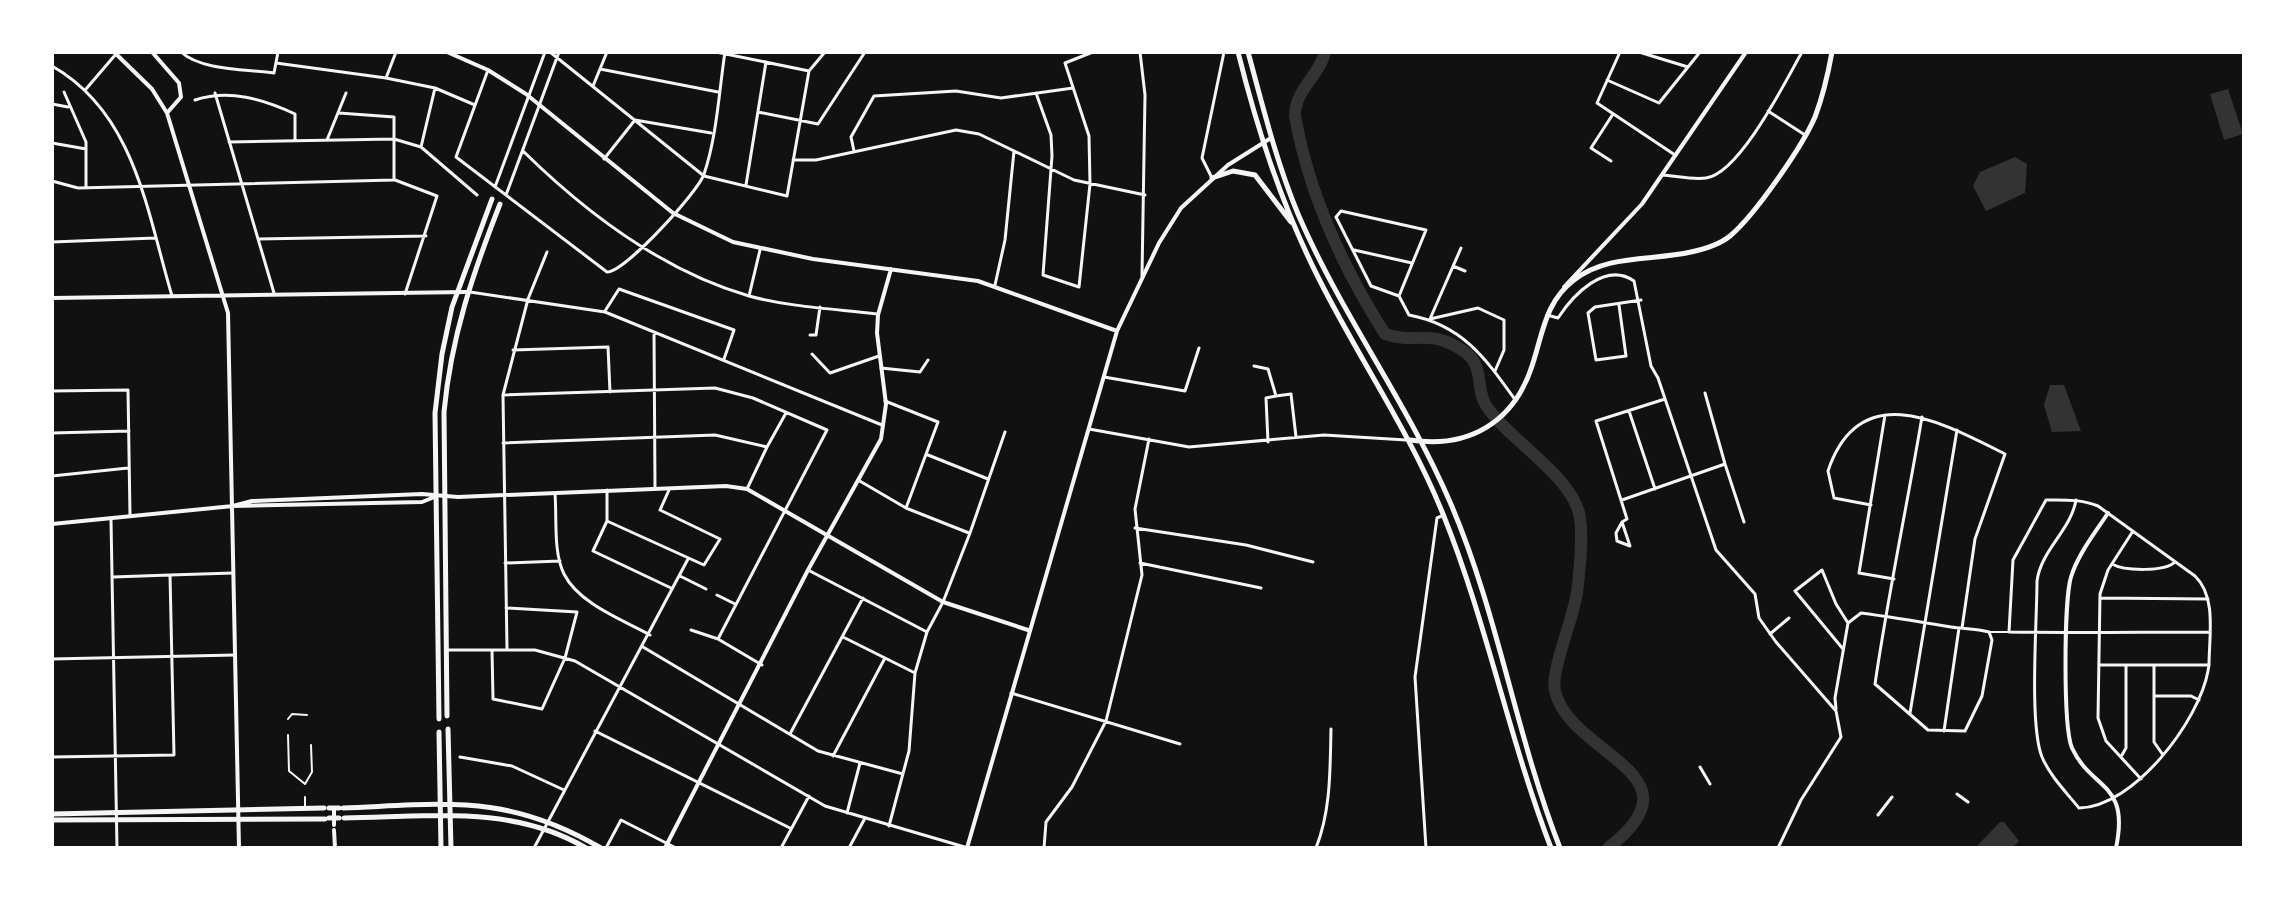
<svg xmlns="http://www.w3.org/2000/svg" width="2296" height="900" font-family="'Alegreya Sans',sans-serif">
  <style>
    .water { fill: #333 }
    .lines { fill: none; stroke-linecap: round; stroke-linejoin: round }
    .river { stroke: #333; stroke-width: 12 }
    .service { stroke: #f5f5f5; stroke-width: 2 }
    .pedestrian { stroke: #f5f5f5; stroke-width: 2 }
    .minor { stroke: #f5f5f5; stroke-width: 3 }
    .tertiary { stroke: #f5f5f5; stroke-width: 4 }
    .primary { stroke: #f5f5f5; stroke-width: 5 }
    .trunk { stroke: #f5f5f5; stroke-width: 5 }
  </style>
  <rect width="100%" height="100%" fill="#111"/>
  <path class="water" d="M2228,89L2243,134L2224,140L2210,94Z
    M2015,157L2027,164L2025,193L1986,211L1973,186L1980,172Z
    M2050,385H2064L2081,431L2052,432L2044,405Z
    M2000,822H2004L2019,841L2012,848H1975Z"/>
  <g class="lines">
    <path class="river" d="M1325,52C1319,77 1295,89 1295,116C1309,194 1343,268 1385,334C1417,345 1429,327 1465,352C1485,366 1475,391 1487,407C1509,440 1575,478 1580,518C1583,539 1580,563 1578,585C1576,615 1550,669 1555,691C1570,756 1706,773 1608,848"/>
    <path class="service" d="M288,719L292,714L307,715
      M288,735L289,771L305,784L312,772L311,745
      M305,797V807"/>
    <path class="pedestrian" d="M1990,632H2008"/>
    <path class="minor" d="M181,52C202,71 247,69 274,73L278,52
      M396,52L386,78L435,88L475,105
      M550,52L704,176L787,196L809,71L825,52
      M716,52L809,71
      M1140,52L1145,95L1142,276
      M1620,52L1597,103L1675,155
      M1639,52L1688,67L1700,52
      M276,63L386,78
      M52,66C135,113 147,212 172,296
      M600,69L718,92
      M488,70L456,157L607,272C625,272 699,191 704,174C717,136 719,91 725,52
      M1607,80L1659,103L1688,67
      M593,86L607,52
      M435,88L421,147L477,195
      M86,89L116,54
      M64,92L86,142V187
      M215,93L274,293
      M1036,93L1051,135L1052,156L1043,275L1079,287L1090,184L1089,136L1065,63L1093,52
      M195,100C229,89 263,99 295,114V140
      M52,104L68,107
      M1768,111L1805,135
      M758,112L818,124L865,52
      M327,140L346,93
      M229,142L394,139L421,147
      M52,143L86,149
      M523,151C586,213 663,271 749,296C790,307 835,309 877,314
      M854,151L851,137L874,96L956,91L1001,98L1073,88
      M604,159L635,120L711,133
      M793,160H816L956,130L979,134L1074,180L1145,195
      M1611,161L1591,148L1613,114
      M1662,175C1676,176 1693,180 1706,178C1740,173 1785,82 1802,52
      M1212,178L1202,158L1224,52
      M395,180L437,196L405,294
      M52,181L78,188L394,180V117L339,113
      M746,185L766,62
      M495,187L545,52
      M506,195L559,52
      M258,239L426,236
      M52,242L155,238
      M1461,248L1430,319L1478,308L1504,320V350L1495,371
      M1354,250L1412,263
      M1453,266L1465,271
      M995,285L1005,240L1014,151
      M470,292L605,312L882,425
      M749,296L760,250
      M1399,296L1371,286L1336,217L1341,211L1426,230L1399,296L1409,315C1463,325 1486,359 1516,401
      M1619,305L1626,356L1596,360L1588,313L1595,307L1641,300
      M605,311L619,289L734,330L724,359
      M1547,315L1558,318C1573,295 1605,261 1634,281L1651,366L1658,378L1716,550L1755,594L1759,618L1776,642L1836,711L1841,737L1801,800L1778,848
      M654,332L655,488
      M810,335H816L820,307
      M513,350L608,347L610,392
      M812,354L830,373L879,356
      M1254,366L1268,369L1276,396L1291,394L1296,437
      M881,368L920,372L928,360
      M1104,377L1185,391L1199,348
      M52,391L128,390L130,515
      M1705,393L1725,464
      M503,395L715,388L753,398L827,430L718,639
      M1629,411L1655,489
      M1885,415L1859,573L1894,579
      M1089,429L1189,447L1324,435L1406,440
      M52,433L129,431
      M1268,442L1266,398L1276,396
      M503,443L715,435L767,447L747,489
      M767,447L786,413
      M928,455L988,479
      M52,476L128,468
      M858,480L906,508L938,422L885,401
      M607,490V521L704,565L720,539L660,510L669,490
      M555,494C557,518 553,552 564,574C579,604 623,620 650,635
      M1622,500L1725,464L1744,522
      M2076,500C2071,530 2041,550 2037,581C2037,621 2029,725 2042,757C2050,776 2066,792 2079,808C2134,807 2199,721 2208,671L2209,665C2209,637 2217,597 2195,576L2098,506C2081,499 2064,500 2046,500L2013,560L2009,632C2076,633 2142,632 2209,632
      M1871,505L1834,498L1828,471C1860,376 1943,423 2005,454L1975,539L1962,628
      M906,508L969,533
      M111,520L117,848
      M607,521L593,551L671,588
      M1622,522L1616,533L1617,541L1630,546L1622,522L1627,519L1596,421L1665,399
      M1135,528L1246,545L1313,562
      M2133,531L2108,570L2100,594L2098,718L2106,741L2141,779
      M505,563L560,561
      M1140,563L1261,588
      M2112,564C2124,571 2165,572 2175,562
      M808,570L927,632
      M170,575L233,573
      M680,576L706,589
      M717,595L735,604
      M2100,598L2208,599
      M691,630L718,639L762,665
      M1770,634L1789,618
      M843,637L915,673
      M643,647L818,751L903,774
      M507,649L503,395L528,299L547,252
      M1843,649L1795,591L1822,570L1836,604L1848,623
      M446,650H535L575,661L825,806L968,848
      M492,650L493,699L542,709L565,658L577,612L506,608
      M52,659L235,655
      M2099,665H2209
      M2154,665V742L2163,755
      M1011,693L1180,744
      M2155,696H2191L2199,700
      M1836,709L1835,698L1848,623L1861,613C1891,617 1921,622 1951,627C1963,629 1976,628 1989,632L1992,640L1982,696L1965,731L1928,730L1875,684C1888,595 1907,506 1922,417
      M1910,713L1957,430
      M595,731L790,828
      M1944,731L1959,628
      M791,732L863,598
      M2122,755L2126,748V665
      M833,756L885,658
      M52,757L174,755L170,575L113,577
      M460,757L512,766L564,790
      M1700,767L1710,784
      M1957,794L1968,802
      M847,813L860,763
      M1878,815L1892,797
      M889,826L909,751L915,673L927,632L943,602L970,533L1005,432
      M534,848L688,559
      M606,848L621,820L676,848
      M781,848L809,796
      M849,848L864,820
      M1044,848L1046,822L1072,787L1106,721L1142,575L1135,509L1149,439
      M1316,848C1331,810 1330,770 1331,729
      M1426,848L1415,677L1437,518L1444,515"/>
    <path class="tertiary" d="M114,52L152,89L167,113L228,313L239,848
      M152,52L179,83L181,97L167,113
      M447,52L488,70L526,94L673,213L733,242L813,259L978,281L1117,331
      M1564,287L1642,204L1746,52
      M52,298L466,292
      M233,506L252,501L422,494L458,497L726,486L747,489L943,602L1028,630
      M2108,513C2095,533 2078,554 2071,577C2064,600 2063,727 2072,748C2092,791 2130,781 2116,848
      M52,524L233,506L422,502L432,498
      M334,808V825
      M334,830L335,848
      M665,848L808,570L881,439L886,404L877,333L878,315L891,269
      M967,848L1117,331L1159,243L1181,208L1228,165L1271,138"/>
    <path class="primary" d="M1410,440C1469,449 1514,422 1532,366C1543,333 1545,302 1574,280C1607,254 1652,261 1691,252C1705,249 1719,245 1730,236C1755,215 1802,147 1815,117C1823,96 1828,74 1832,52
      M447,716L444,412C451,337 473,273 500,204
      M439,719L435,413L442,354L452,307L492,199
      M448,729L451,848
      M439,732L441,848
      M329,808H339
      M343,808C447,804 507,793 601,848
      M52,814L324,808
      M329,818H339
      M344,818C427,817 511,804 586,848
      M52,820L325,819"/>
    <path class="trunk" d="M1238,52C1258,132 1282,206 1319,279C1359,359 1409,430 1443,514C1487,623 1509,739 1551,848
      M1248,52C1263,107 1276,161 1298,214C1341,314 1407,402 1450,502C1498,613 1516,736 1560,848
      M1212,178L1233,171L1255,175L1291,222"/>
  </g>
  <rect width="2296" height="900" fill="none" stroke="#ffffff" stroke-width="108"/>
</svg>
